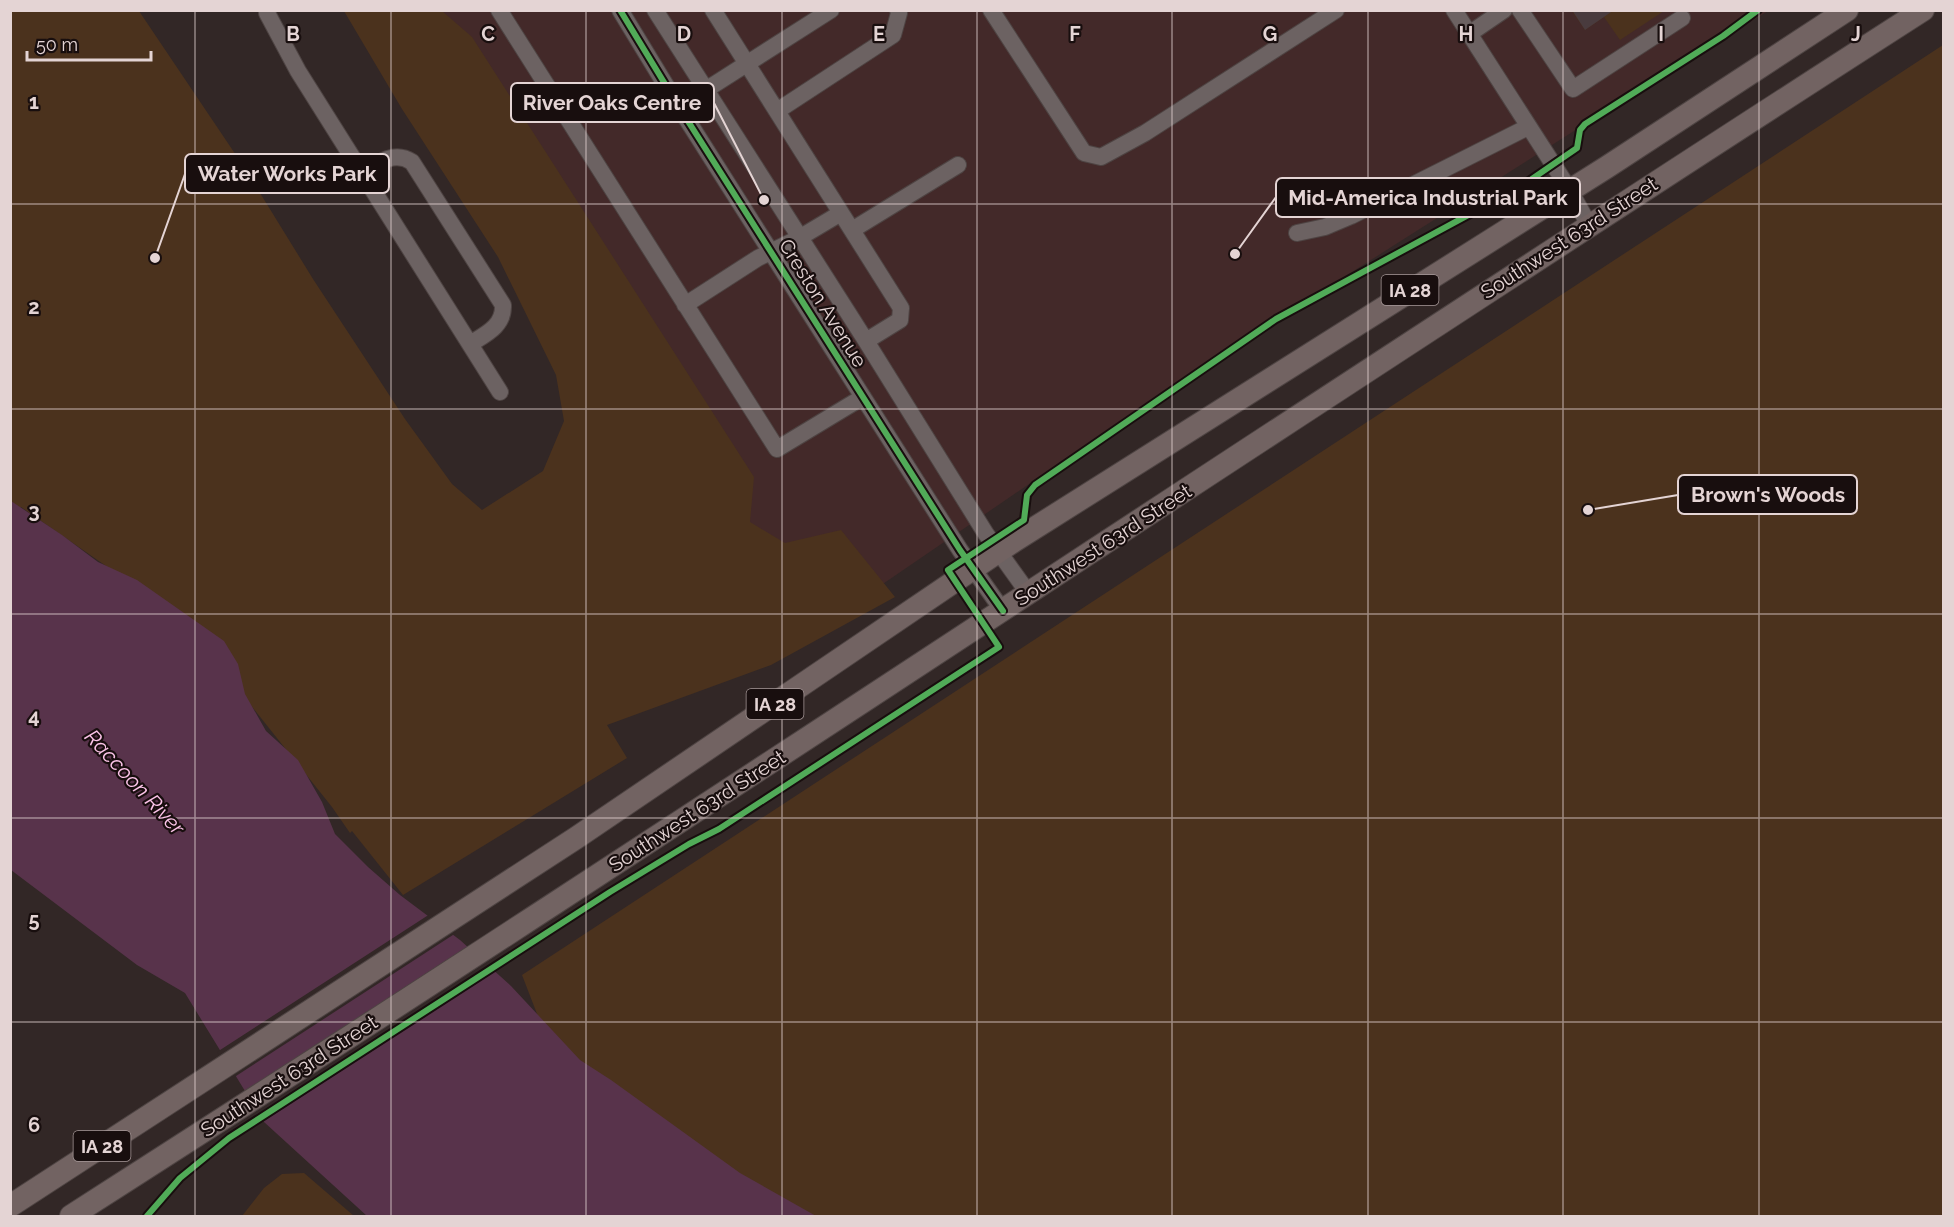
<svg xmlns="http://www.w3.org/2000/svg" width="1954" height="1227" font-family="Raleway,sans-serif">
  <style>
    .built { fill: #432929 }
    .green { fill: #4b321d }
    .water { fill: #58334b }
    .pier { fill: #322726 }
    .building { fill: #493b3e }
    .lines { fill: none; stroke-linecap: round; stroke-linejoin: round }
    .minor-casing { stroke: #4e4443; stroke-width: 18 }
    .major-casing { stroke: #4e4443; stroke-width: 24 }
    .minor { stroke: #6c6262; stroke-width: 16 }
    .major { stroke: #726362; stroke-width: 22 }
    .cycleway-casing { stroke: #180e0e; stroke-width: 10 }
    .cycleway { stroke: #51ab58; stroke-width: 6 }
    .grid { fill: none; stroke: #e4d4d4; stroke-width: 1.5; stroke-opacity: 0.55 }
    .labels { text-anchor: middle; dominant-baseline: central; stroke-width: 4.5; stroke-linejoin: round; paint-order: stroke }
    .shield { fill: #180e0e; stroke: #a79999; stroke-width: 1.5 }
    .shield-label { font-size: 18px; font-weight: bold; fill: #e4d4d4 }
    .street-label { font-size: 20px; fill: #e4d4d4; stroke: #180e0e }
    .water-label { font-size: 21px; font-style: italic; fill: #fcc4e9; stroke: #180e0e }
    .grid-label { font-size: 20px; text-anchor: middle; font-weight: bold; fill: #e4d4d4; stroke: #180e0e; stroke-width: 4.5; stroke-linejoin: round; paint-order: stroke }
    .leader { fill: none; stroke: #e4d4d4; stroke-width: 2 }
    .callout-dot { fill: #e4d4d4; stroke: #180e0e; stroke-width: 2 }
    .callout { fill: #180e0e; stroke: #e4d4d4; stroke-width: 2 }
    .callout-label { font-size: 21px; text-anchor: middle; font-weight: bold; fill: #e4d4d4 }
  </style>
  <rect width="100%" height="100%" fill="#322726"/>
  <path class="built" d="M351,11H1768L1585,124L1174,385L773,659Z"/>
  <path class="green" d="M10,11H139L244,167L313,279L405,419L452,484L482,510L543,471L564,421L556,375L498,257L402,109L344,11H442L472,37L754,477L750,522L785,543L841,530L895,597L771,665L607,725L627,758L403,895L352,831L350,833L332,807L181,618L21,507L11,510Z
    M1572,11H1664L1620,40L1604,17L1585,30Z
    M1943,45V1216H759L568,1094L522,975Z
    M304,1173L354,1216H242L264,1188L282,1174Z"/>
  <path class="water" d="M11,501L62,535L98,562L137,580L224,641L238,664L245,694L266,731L298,760L322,802L335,834L368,867L400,895L460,940L511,986L580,1060L611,1080L740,1173L816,1216H367L264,1122L185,993L137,965L11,870Z"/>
  <path class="pier" d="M430,914L456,933L233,1078L217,1052Z
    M470,945L497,970L261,1123L243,1093Z"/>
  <path class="building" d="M1572,10H1614L1585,30Z"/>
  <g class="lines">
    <defs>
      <path id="minor" d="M267,10V13L298,71L500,392
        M499,10L777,449L863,397
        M620,10L679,107L960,550L1003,611
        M655,10L866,341L986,534L1029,594
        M713,10L901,308L900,320L866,341
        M991,10L1084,153L1101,157L1145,133L1336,10
        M1454,10L1569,189L1589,225
        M1520,10L1573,89L1682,18
        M1469,34L1504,10
        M679,107L831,10
        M777,111L893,35L899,13L898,10
        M363,174C378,163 394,150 412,162L503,305C504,326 486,334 470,344
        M852,230L958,165
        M1297,233L1325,227L1351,216L1528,127
        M685,305L758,258L799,238L841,213"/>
      <path id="major" d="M10,1206L576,838L1014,541L1607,167L1847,10
        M71,1216C692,819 1303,408 1923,10"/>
    </defs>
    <use href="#minor" class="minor-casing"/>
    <use href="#major" class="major-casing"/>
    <use href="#minor" class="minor"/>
    <use href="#major" class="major"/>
    <defs>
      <path id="cycleway" d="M620,10L679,107L960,550L1003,611
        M147,1216L180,1178L229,1138L610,892L689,844L719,829L999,647L948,570L1024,520L1027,495L1035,485L1276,319L1520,187L1577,148L1580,130L1585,124L1723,36L1758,10"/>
    </defs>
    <use href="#cycleway" class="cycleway-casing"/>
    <use href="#cycleway" class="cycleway"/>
  </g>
  <path class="grid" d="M195,10V1216M391,10V1216M586,10V1216M782,10V1216M977,10V1216M1172,10V1216M1368,10V1216M1563,10V1216M1759,10V1216M10,204H1944M10,409H1944M10,614H1944M10,818H1944M10,1022H1944"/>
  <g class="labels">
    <g class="shield">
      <rect x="1381.5" y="275" width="57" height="30" rx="4.5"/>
      <rect x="746.5" y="689" width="57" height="30" rx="4.5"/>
      <rect x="73.5" y="1131" width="57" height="30" rx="4.5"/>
    </g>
    <g class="shield-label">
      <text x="1410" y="290">IA 28</text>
      <text x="775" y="704">IA 28</text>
      <text x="102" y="1146">IA 28</text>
    </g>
    <g class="street-label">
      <text transform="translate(1569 238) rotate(-33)">Southwest 63rd Street</text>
      <text transform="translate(823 303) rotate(58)">Creston Avenue</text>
      <text transform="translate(1103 545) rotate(-33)">Southwest 63rd Street</text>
      <text transform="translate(697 811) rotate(-33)">Southwest 63rd Street</text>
      <text transform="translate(289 1076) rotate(-33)">Southwest 63rd Street</text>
    </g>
    <g class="water-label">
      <text transform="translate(135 782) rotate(47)">Raccoon River</text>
    </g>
  </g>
  <g class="grid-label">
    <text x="293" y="41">B</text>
    <text x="488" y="41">C</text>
    <text x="684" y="41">D</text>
    <text x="879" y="41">E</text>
    <text x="1075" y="41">F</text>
    <text x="1270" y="41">G</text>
    <text x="1466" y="41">H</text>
    <text x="1661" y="41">I</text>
    <text x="1856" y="41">J</text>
    <text x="34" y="109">1</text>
    <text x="34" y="314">2</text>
    <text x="34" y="518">3</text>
    <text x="34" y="723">4</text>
    <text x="34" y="927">5</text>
    <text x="34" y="1132">6</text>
  </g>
  <path class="leader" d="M764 200L714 103M155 258L185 174M1235 254L1276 197M1588 510L1678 495"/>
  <g class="callout-dot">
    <circle cx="764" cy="200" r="6"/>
    <circle cx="155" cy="258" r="6"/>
    <circle cx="1235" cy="254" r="6"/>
    <circle cx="1588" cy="510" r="6"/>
  </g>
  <g class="callout">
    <rect x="511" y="83" width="203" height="39" rx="6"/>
    <rect x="185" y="154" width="204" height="39" rx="6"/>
    <rect x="1276" y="178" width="304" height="39" rx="6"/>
    <rect x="1678" y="475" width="179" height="39" rx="6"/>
  </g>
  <g class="callout-label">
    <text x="612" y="110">River Oaks Centre</text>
    <text x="287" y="181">Water Works Park</text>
    <text x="1428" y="205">Mid-America Industrial Park</text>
    <text x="1768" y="502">Brown's Woods</text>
  </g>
  <rect width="1954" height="1227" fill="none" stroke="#e4d4d4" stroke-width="24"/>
  <path d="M27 51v9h124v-9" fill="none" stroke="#e4d4d4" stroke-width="3"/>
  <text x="36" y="51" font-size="18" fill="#e4d4d4" stroke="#180e0e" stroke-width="4.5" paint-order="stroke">50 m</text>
</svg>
